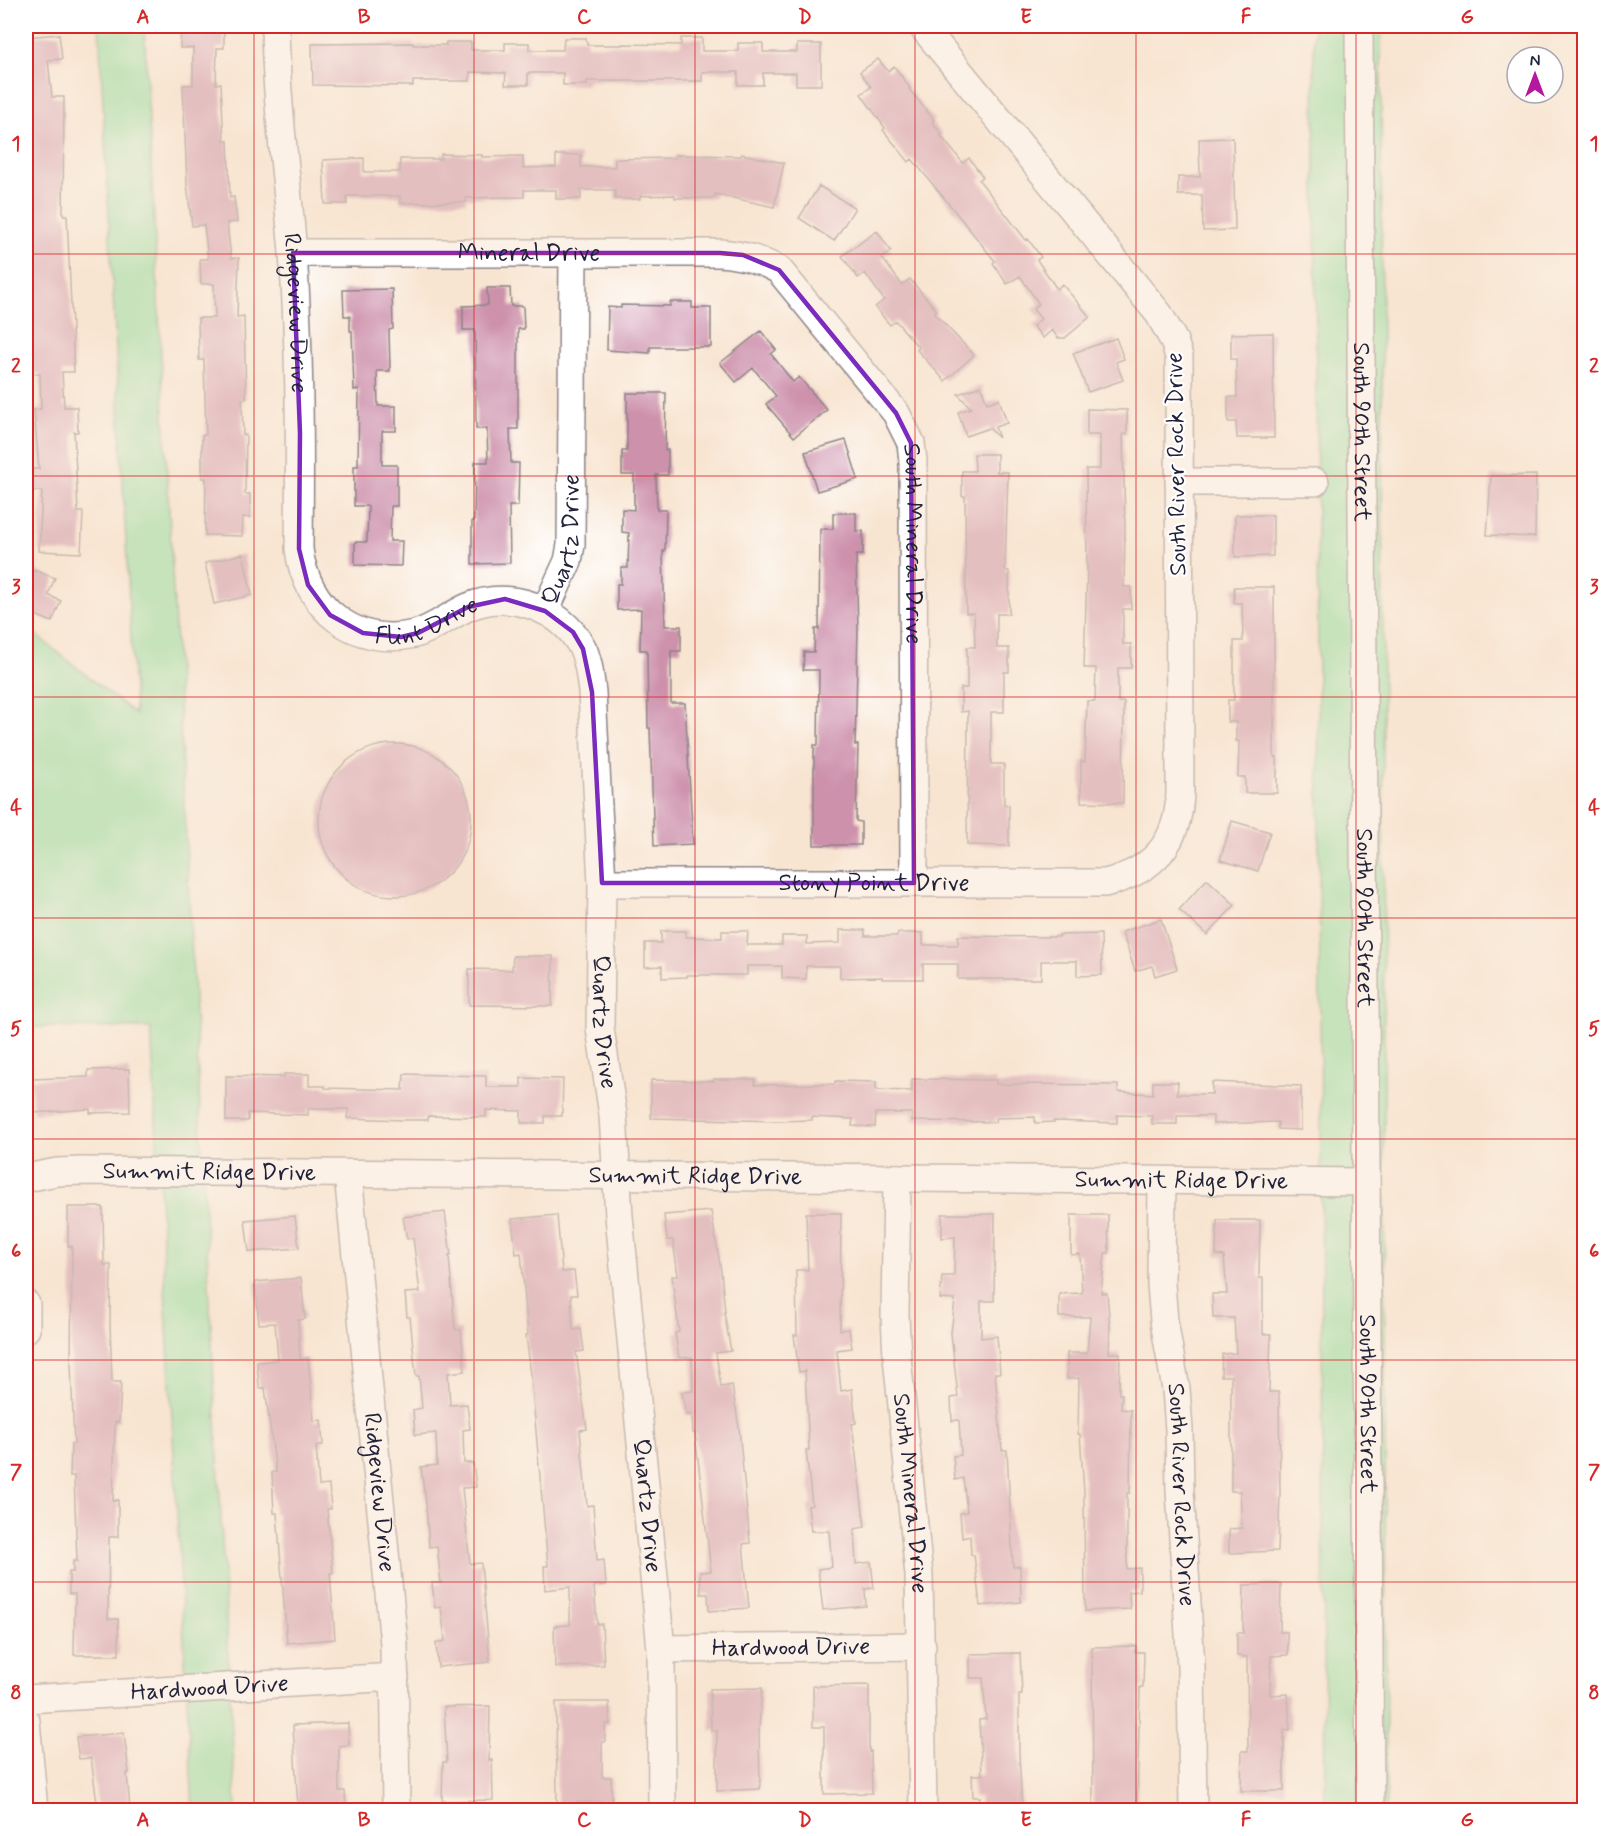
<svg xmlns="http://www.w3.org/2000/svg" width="1610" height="1836" font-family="Mynerve,sans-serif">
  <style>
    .green { fill: #8de1a2; stroke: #58826e; stroke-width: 1.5 }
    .building { fill: #cd91ac }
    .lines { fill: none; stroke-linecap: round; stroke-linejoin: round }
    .minor-casing { stroke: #8d8486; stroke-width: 30 }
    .minor { stroke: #fff; stroke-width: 27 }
    .marked { fill: none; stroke: #7b2cbf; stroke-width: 4.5; stroke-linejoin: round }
    .grid { fill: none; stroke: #d62828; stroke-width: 1.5; stroke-opacity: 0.55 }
    .labels { text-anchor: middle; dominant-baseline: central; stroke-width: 4.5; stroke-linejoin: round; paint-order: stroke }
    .street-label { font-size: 24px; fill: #22223b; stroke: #fff }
    .neatline { fill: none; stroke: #d62828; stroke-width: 2 }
    .grid-label { font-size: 20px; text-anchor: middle; font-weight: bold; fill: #d62828 }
  </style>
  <rect width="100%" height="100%" fill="#fff"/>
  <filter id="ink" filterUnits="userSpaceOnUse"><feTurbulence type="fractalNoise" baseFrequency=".0167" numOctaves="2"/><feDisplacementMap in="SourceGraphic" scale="12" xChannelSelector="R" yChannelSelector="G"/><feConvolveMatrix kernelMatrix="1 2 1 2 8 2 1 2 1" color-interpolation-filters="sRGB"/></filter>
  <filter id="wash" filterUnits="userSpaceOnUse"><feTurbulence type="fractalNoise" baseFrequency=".008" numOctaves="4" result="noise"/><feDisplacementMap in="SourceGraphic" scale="24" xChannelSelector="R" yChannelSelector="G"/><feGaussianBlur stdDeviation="1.35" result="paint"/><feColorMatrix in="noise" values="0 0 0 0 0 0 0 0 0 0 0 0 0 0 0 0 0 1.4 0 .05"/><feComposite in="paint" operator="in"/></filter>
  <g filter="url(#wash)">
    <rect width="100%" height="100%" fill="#f8e5d1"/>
    <path class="green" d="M99,26H144L236,1810H193L151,1028L26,1027V627L135,714Z
      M1314,26H1381L1386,1810H1325Z"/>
    <g id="blocks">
      <path class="building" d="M181,26H224V48H217L216,84L221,83L224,141H228L230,198L234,197L237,222L227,223L231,258H239L237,317L244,316L246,399H242L243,435H246L245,494H250V518L243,517L242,536L205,535L206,478H202V435H206L204,360H199L198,318H215L214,284H201L200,259H208L204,225L192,226L187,184L183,85H193V48H180Z
        M59,34L62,59L48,60L52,97H64L63,215H67L74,372H62L64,407H77L78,432H74L78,512H83L81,553L39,551L42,491H33L32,469H39L34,410L41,409L40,374H32L26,263V115L27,97H29L26,37Z
        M564,38H586L587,45H622V44L681,45V38H702V51H738V43H763V52H797V44H821V85H796V73H763V85H738V72H702V81H587V85H563V73H528V85H505L506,73L470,72V81H413V86L313,85L312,44L413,43V45H446V42H471V50H505V43H529V50H563Z
        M878,59L888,71L894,66L910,88L909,89L934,120L932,122L942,134L941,136L963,163L969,158L983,177L979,180L1026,240L1028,239L1041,257L1037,260L1057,289L1062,284L1090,317L1065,338H1058L1052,330L1043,338L1033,326L1041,319L1033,309L1039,304L1020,276L1007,284L993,263L995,261L949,204L912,159L909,162L883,130L885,128L861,94L871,87L860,72Z
        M1233,138L1235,230L1203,231L1202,195H1178V177H1200L1199,139Z
        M441,154L482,155V157L523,156V168L556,167V155H581V167H615V159L675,158V155L741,156L742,154L784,163L774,207L715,194V198H675V195L640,196V199H615V190H581V199H556V190H524V197L466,198V202L400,203V196H347V204H325L323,160L364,158V172H400V159H441Z
        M819,186L855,208L834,241L799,218Z
        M877,231L891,251L882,258L902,285L910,279L937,311L934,313L974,355L945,381L917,350L919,348L896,321L890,325L875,307L884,300L865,273L858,278L842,256Z
        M487,288H510L511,306H523L524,329H518V429H510L511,463H519L518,506H509L510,563L472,564V521H474L475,462H488L487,429H476L475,330H463V306L488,305Z
        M392,289L393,329L389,330L390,371H377L378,406H396V431H382V465H397V506H391L390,541H402L401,566L355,565V542H367L368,506H354V466H358L359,389L354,390L352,331H350V316H344L343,290Z
        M670,302H692V308H711V347H650V353L607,350L608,307L621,308V305L670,306Z
        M761,331L776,350L771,354L793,382L799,377L827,410L794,437L766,404L776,396L753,368L736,382L720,363Z
        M1273,333L1274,438H1237L1236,422H1228V397H1237L1236,359H1231V334Z
        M1116,338L1124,359L1116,362L1123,380L1088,392L1073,353Z
        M981,386L987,403L999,399L1007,423L995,427L999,438L989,428L966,436L958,412L971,408L958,394Z
        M627,393H666L665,450H668V475H656L657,510H666L665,551H663L665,626H681V651H671V703H685L693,844L654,846L650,728H648L647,650H640L641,609L617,610V584H621V568H628L629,533L622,532V509L634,510V475H622V451H627Z
        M1087,409L1127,410V434H1123L1125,527L1124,587H1131V609H1123V644H1131V668H1118V702H1124L1123,803L1081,802V761L1085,762L1087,701H1095L1096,668H1084L1087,569L1086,469H1100V435H1087Z
        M846,440L858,479L817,491L805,452Z
        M974,454H997V472H1008L1005,570L1009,571V614H997V648H1009V672H1004V712H991V764H1004V805H1009V846L967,845L968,711L961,712V688H967V647H975L974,613H966L965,496H962V471H975Z
        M1536,475L1535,537L1487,535L1491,476Z
        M833,513H856V531H863V555H856L858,629L855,745H858L856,821L861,822V845H814V745H818L819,670H803L804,652H814L815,629H819L820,529H833Z
        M1235,515H1273V556L1235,557Z
        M243,554L252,595L214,604L205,563Z
        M34,570L55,578L48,595L61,601L52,622L26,611V591Z
        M1234,587H1274V757H1277V793H1245V777H1238L1239,741H1236V722H1228V700H1234V641H1243L1242,603H1234Z
        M319 820a76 76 0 1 1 152 0a76 76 0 1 1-152 0Z
        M1232,821L1270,832L1258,871L1220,860Z
        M1207,879L1235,905L1207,935L1179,910Z
        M1161,919L1177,969L1155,976L1152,966L1135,971L1122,932Z
        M840,930H865V936H897L898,933H923V945H958V936L1059,937V935L1101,934L1102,975L1077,976V961H1041V979H958V964H923V979H882V977L840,978V966H806V979L782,978V966H747V975H687V977L662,978V966L645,967V943H661V931H686V937L722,938V931H748L747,945H782V936H807V944L840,943Z
        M513,956H553L552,1006L469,1005V969L512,970Z
        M129,1069L130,1112L90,1113V1109L33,1113L31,1079L88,1077V1070Z
        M284,1074H309V1086H325V1088L403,1090L404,1074L486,1076V1087H521V1078L563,1079L562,1116H545V1123H521V1111L486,1110V1117L428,1116V1120H403L347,1118L348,1109H308V1115L248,1113V1121H226V1076L284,1077Z
        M714,1079H755V1085L835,1084V1081L876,1082V1090L912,1091V1079L996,1080V1084L1118,1085V1092L1153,1094V1082H1178L1177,1094H1212V1082L1301,1086V1130L1278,1129V1122L1213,1124V1116H1177V1124H1152V1116L1117,1115V1123L1054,1121V1122L1035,1123V1117L996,1118L995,1122L912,1121V1113H876L875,1127L852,1126L853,1119L812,1117V1120L778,1121L651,1118V1080L714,1081Z
        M68,1207H103L104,1265H111L110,1323L112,1382H121L119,1422H115L113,1501L118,1500V1537H109L108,1619H118L119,1655H74L75,1594H69V1572H73V1561H77L74,1476H70L71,1444H74L71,1363L72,1246H68Z
        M711,1211L721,1271L725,1312H724L731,1351L716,1353L721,1387L732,1385L739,1428L750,1543L743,1544L749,1608L709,1611L708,1594H701L700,1572L711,1571L695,1433H693L692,1415H686L682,1392L693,1391L692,1357L679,1358L675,1333L679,1332L672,1276H678L673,1240H667L664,1215Z
        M445,1212L451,1256H449L455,1330H461L465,1371L448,1373L450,1405L467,1404L470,1429L463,1430L464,1463H473L476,1487L462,1488L470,1564L481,1563L490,1662L438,1667L436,1643L445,1641L441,1607L435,1608L432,1583H441L437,1546L429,1547L425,1492H424L421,1467L437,1465L436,1433L415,1435L413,1410L422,1408L419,1376H416L410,1317H407L405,1293L420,1292L413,1238L407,1239L403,1217Z
        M806,1213H841L840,1330L849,1329L852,1348L837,1350L841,1391L852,1389L856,1423L852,1424L865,1527L854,1529L856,1564L871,1562L874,1588L865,1589L866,1606L823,1610L818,1569L832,1567L829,1531H811L808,1506L812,1505L806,1450H809L805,1371L799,1372L794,1335H797L796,1270H808Z
        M942,1214H995L994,1301H981V1338L997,1336L1000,1373H995L1002,1450H1007L1013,1567L1020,1566L1021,1602L980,1606L974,1555H971L970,1536L962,1538L960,1513L967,1512L963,1478L955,1480L953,1456L961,1455L959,1420L952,1421L951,1398L958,1397L951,1333L955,1300L940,1299L942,1276H954L955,1237L942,1238Z
        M557,1215L562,1272L574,1271L577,1295H571L573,1330L581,1329L584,1351L576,1352L587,1429L580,1430L587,1506L593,1505L597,1561L604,1560L606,1585L594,1586L597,1624H602L604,1665L555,1667L554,1626L570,1625V1587L545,1590L544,1566H548L531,1375L526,1335H528L521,1253L516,1254L512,1219Z
        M1071,1215H1108L1109,1253H1105L1101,1293H1107L1110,1328L1109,1353H1120L1119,1394H1122L1121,1409L1131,1410L1130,1493H1127V1569L1140,1568V1591L1129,1592L1130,1609L1085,1611L1084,1492L1080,1434H1078L1079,1378L1067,1379V1353H1087L1090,1317H1059V1294L1082,1293L1080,1254L1071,1255Z
        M295,1216L299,1248L249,1252L245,1220Z
        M1217,1220H1260L1259,1278H1263V1334H1271L1269,1392H1279L1280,1492L1278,1551L1229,1553V1529L1242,1528L1240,1491H1231V1376H1221L1222,1354L1236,1353L1234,1318H1213L1212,1294H1227L1224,1256L1216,1255Z
        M301,1278L305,1319L298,1320L300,1359L308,1358L314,1421L321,1420L323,1445L316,1446L319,1486L329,1485L331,1509H327L333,1573H330L335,1639L287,1643L277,1513H274L272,1472H276L265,1388H259L257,1362L278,1360L275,1323L259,1324L255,1282Z
        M1281,1584L1280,1632H1287L1288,1655L1271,1656L1270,1695L1288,1694L1290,1731L1284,1730V1791H1241L1242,1751H1248L1247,1657L1237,1656V1633H1243L1244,1585Z
        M1136,1646L1135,1652H1144L1143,1687H1140L1137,1804H1093L1092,1647Z
        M1020,1653L1022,1695H1019V1752L1022,1810H979L980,1797H973L972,1775H982L979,1720L986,1719L983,1678H970V1654Z
        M869,1685V1752L871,1751L872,1793L824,1794V1727H813V1686Z
        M762,1688L759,1729L760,1789L717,1791V1730L711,1731L710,1689Z
        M556,1702H609L610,1724H605V1742H602V1777H611L612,1801L557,1803Z
        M490,1706L489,1760H492L493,1800L442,1801L443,1762H447L444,1707Z
        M348,1723L349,1745L339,1746V1791H345L346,1810H298L293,1725Z
        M124,1733L129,1773H127L130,1810H98L91,1758L79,1759L76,1737Z"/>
    </g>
  </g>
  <g filter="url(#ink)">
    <use href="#blocks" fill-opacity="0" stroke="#8d8486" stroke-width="1.5"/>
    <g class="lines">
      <defs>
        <g id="minor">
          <path id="s1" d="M275,26C276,102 287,177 293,253C300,351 300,450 299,549C306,608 355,648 415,634C434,629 450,615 468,607C509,589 561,608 582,647C589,660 590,677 592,692L602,883L600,1028L613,1115L619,1216L661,1649L662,1810"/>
          <path id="s2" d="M1359,26L1370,1810"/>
          <path id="s3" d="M293,253H720C742,255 759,259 779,270L896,413L911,443L913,461L914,883"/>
          <path d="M1179,482H1315"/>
          <path id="s4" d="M545,611L568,561L571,545L573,254"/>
          <path id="s5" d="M602,883H1105C1153,871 1179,843 1180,792L1179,357L1174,341L1159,314L922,26"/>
          <path id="s6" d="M348,1174L394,1644L396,1810"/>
          <path id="s7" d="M26,1178L57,1172L81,1171L1366,1182"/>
          <path id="s8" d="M897,1178L895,1316L897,1357L919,1575L923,1810"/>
          <path id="s9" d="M1162,1181L1161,1284L1164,1321L1176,1389L1179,1430L1180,1491L1191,1666L1193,1810"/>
          <path d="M26,1304V1329"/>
          <path id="s10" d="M661,1649L922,1646"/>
          <path id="s11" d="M26,1699L395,1677"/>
          <path d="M26,1721L34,1810"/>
        </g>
      </defs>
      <use href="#minor" class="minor-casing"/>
      <use href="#minor" class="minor"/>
    </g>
  </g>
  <path d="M0 0H1610V1836H0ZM293,253H720L743,255L779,270L896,413L911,443L914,883H602L592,692L583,649L573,632L545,611L505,599L468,607L418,633L401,637L363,633L330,615L308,585L299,549L300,433Z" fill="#f8e5d1" fill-opacity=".55" fill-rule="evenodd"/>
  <path class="marked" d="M293,253H720L743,255L779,270L896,413L911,443L914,883H602L592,692L583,649L573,632L545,611L505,599L468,607L418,633L401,637L363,633L330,615L308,585L299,549L300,433Z"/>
  <path class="grid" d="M254,26V1810M474,26V1810M695,26V1810M915,26V1810M1136,26V1810M1356,26V1810M26,254H1584M26,476H1584M26,697H1584M26,918H1584M26,1139H1584M26,1360H1584M26,1582H1584"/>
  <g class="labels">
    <g class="street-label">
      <text stroke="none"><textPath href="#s3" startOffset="236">Mineral Drive</textPath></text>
      <text stroke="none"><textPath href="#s1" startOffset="288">Ridgeview Drive</textPath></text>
      <text stroke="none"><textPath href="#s2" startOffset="406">South 90th Street</textPath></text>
      <text transform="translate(1177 464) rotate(-91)">South River Rock Drive</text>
      <text stroke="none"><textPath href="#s4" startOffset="75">Quartz Drive</textPath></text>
      <text stroke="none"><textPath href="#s3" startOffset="808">South Mineral Drive</textPath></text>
      <text stroke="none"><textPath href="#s1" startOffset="702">Flint Drive</textPath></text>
      <text stroke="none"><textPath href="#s5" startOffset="272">Stony Point Drive</textPath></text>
      <text stroke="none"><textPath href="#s2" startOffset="892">South 90th Street</textPath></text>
      <text stroke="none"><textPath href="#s1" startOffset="1256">Quartz Drive</textPath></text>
      <text stroke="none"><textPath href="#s7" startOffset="184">Summit Ridge Drive</textPath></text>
      <text stroke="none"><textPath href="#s7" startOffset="670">Summit Ridge Drive</textPath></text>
      <text stroke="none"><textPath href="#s7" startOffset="1156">Summit Ridge Drive</textPath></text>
      <text stroke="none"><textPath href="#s2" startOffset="1378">South 90th Street</textPath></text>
      <text stroke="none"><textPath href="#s6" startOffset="320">Ridgeview Drive</textPath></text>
      <text stroke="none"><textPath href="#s8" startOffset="316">South Mineral Drive</textPath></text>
      <text stroke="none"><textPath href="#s9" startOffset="315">South River Rock Drive</textPath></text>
      <text stroke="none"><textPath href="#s1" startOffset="1742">Quartz Drive</textPath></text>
      <text stroke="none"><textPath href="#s10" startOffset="130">Hardwood Drive</textPath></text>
      <text stroke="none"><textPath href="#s11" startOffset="184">Hardwood Drive</textPath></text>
    </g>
  </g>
  <rect width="1610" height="1836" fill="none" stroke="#fff" stroke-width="66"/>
  <g transform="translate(1535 75)"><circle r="28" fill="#ffffff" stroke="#a7a7b1" stroke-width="1.5"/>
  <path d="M0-4.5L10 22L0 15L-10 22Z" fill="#b5179e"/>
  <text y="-9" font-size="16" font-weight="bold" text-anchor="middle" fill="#22223b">N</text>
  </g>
  <rect x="33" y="33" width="1544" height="1770" class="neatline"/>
  <g class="grid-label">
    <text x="143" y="23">A</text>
    <text x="364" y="23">B</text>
    <text x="584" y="23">C</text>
    <text x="805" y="23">D</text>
    <text x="1026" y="23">E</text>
    <text x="1246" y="23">F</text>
    <text x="1467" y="23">G</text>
    <text x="16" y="150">1</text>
    <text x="1594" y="150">1</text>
    <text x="16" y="372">2</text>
    <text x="1594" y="372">2</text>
    <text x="16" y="593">3</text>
    <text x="1594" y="593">3</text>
    <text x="16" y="814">4</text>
    <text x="1594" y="814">4</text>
    <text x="16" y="1035">5</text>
    <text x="1594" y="1035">5</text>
    <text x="16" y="1257">6</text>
    <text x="1594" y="1257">6</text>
    <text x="16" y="1478">7</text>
    <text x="1594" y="1478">7</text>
    <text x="16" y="1699">8</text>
    <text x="1594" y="1699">8</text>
    <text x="143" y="1826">A</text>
    <text x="364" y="1826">B</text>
    <text x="584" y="1826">C</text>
    <text x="805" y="1826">D</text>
    <text x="1026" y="1826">E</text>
    <text x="1246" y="1826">F</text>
    <text x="1467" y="1826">G</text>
  </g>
</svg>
